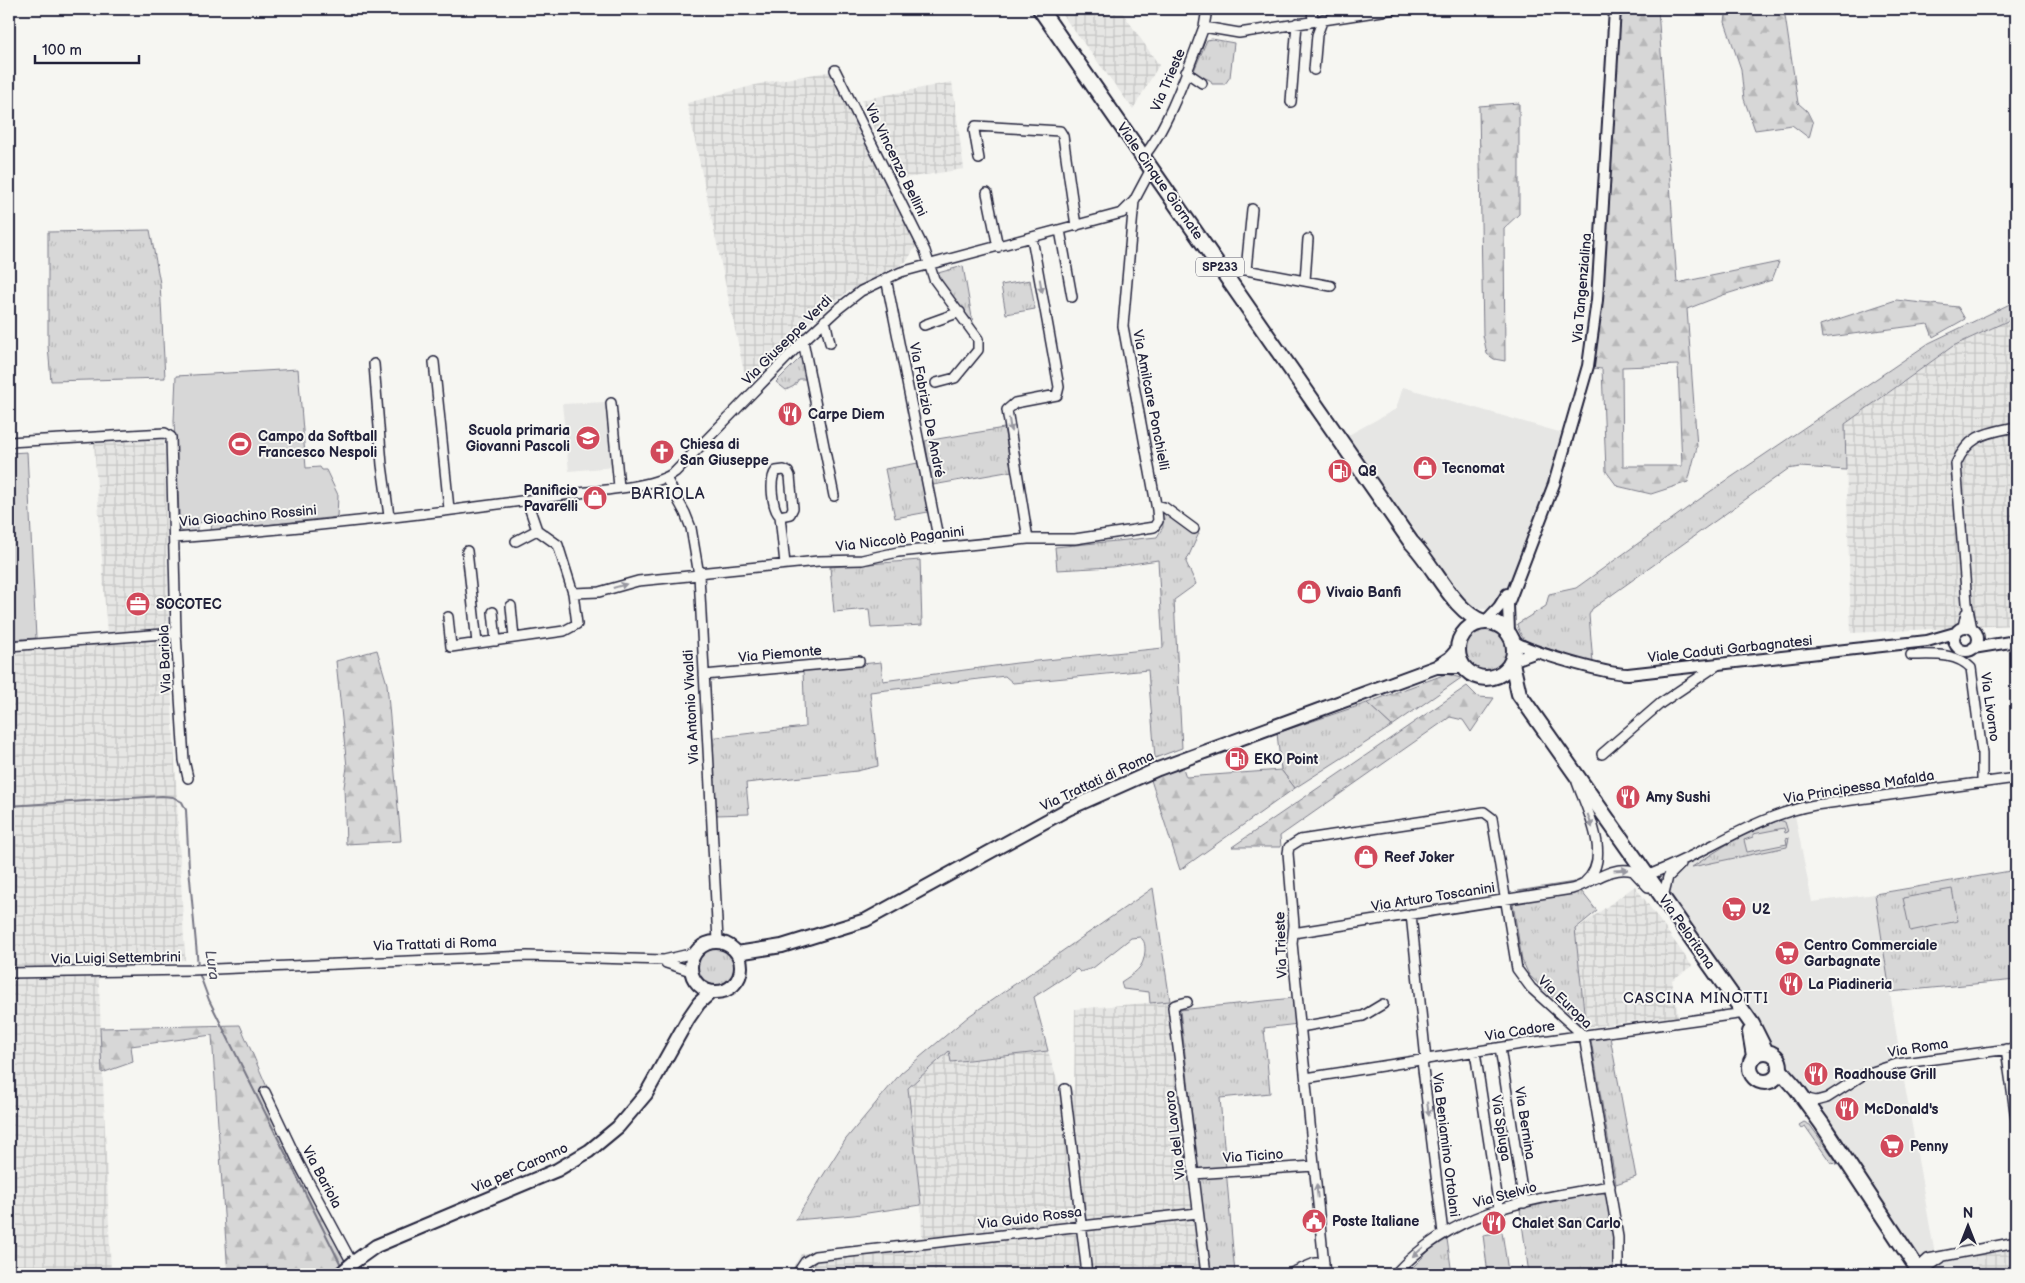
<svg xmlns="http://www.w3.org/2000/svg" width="2025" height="1283" font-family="'Balsamiq Sans',sans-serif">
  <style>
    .built { fill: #e6e6e4 }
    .industrial { fill: url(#industrial-grid) }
    .grass { fill: url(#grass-tufts); stroke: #7c7c89 }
    .forest { fill: url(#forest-firs); stroke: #7c7c89; fill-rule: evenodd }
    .pitch { fill: #d7d7d7; stroke: #7c7c89 }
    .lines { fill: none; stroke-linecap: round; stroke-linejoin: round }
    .stream { stroke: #757583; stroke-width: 2 }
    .minor-casing { stroke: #22223b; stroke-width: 12 }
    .tertiary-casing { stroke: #22223b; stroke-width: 14 }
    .secondary-casing { stroke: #22223b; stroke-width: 16 }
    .primary-casing { stroke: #22223b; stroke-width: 18 }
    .minor { stroke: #f6f6f2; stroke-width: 9 }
    .tertiary { stroke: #f6f6f2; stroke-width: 10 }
    .secondary { stroke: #f6f6f2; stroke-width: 12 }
    .primary { stroke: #f6f6f2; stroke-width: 14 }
    .secondary-bridge-casing { stroke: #22223b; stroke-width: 16; stroke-linecap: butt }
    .secondary-bridge { stroke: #f6f6f2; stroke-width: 12 }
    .oneway { fill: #9797a0 }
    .labels { text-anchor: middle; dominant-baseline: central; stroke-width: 4; stroke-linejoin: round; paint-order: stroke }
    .shield { fill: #f6f6f2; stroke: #626272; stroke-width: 1 }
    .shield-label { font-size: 12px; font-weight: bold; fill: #22223b }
    .street-label { font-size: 14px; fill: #22223b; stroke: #f6f6f2 }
    .poi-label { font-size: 14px; font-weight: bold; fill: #22223b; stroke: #f6f6f2; text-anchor: start }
    .water-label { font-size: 15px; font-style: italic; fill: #535365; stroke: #f6f6f2 }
    .neighbourhood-label { font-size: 15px; letter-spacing: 1px; fill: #22223b; stroke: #f6f6f2 }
    .quarter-label { font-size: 16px; letter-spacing: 1px; fill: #22223b; stroke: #f6f6f2 }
  </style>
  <defs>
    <pattern id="industrial-grid" width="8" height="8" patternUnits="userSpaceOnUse" patternTransform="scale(1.25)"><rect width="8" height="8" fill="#e6e6e4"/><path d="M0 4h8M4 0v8" fill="none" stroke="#c5c5c4"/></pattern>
    <pattern id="grass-tufts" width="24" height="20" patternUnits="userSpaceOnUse" patternTransform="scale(1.25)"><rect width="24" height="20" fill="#d7d7d7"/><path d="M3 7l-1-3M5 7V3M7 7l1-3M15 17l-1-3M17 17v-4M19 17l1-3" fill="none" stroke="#b8b8b9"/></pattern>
    <pattern id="forest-firs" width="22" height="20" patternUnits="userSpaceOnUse" patternTransform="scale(1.25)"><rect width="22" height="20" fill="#d7d7d7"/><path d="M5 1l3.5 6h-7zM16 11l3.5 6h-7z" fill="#b8b8b9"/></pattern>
  </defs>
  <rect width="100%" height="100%" fill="#f6f6f2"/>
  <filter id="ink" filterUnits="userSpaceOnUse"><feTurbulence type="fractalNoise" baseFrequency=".02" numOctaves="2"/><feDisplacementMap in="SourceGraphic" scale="10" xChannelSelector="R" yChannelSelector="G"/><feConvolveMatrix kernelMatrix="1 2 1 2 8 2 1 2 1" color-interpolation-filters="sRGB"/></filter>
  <g filter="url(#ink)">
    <path class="built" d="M1403,387L1566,434L1504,595L1488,609L1470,608L1445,577L1415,530L1343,438L1396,409Z
      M607,402L614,467L569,471L562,404Z
      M1794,810L1812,902L1875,894L1901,1064L1935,1255L1916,1260L1777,1056L1767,1051L1664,893L1666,886L1688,861Z
      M1973,1251L1979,1274H1926L1943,1259Z"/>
    <path class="industrial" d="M1058,9H1120L1159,65L1133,109Z
      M834,71L916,246L907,261L846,293L792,337L746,381L687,103L767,82Z
      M952,82L964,169L899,179L861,100Z
      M2016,317V625L1851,633L1845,424L1953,346Z
      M164,440L169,645L185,960L98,963L111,1274H9V640L107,634L94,443Z
      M1635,886L1692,966L1672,980L1678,1016L1587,1027L1575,930Z
      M1170,1001L1200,1274H789L801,1254L922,1237L921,1205L908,1088L949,1051L951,1062L1048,1051L1061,1092L1074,1090L1075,1009Z
      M2016,1243V1274H1979L1973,1251Z"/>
    <path class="grass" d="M1212,39L1234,43L1230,77L1225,84H1212L1210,80L1193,73L1207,40Z
      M150,230L160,283L165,378L51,381L48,346V232Z
      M963,266L973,323L937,276L938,273Z
      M1030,280L1035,309L1006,314L1001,285Z
      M2014,297H2016V317L1953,346L1845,424L1846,470L1800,467L1788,469L1592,609L1589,615L1593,663L1533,646C1524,641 1519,634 1517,624L1546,606L1549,594L1576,588L1711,491L1929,343L2014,302Z
      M803,355L808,379H799L794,386L786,390L776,382Z
      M1004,428L1012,471L933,485L925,441Z
      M918,463L928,512L895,518L885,469Z
      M1165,509L1199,533L1186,562L1196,584L1174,600L1182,748L1155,758L1148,670L1013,683L1005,676L870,692L878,766L857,771L746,783L749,814L716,815L709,738L805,727L803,670L881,662L883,681L1017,663L1163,648L1158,560L1112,567L1057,570L1055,547L1157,537L1163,527L1162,513Z
      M920,560L922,625L871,628L869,609L834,612L830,567Z
      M1460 651a26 26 0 1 1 52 0a26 26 0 1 1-52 0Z
      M1367,703L1392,726L1295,788L1281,770L1277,733Z
      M1779,820L1785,822L1788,832L1785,833L1784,828L1753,834V837L1744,840L1747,852L1787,844L1786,839L1789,838L1787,847L1692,867L1737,838Z
      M2016,870V980L1890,992L1875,894Z
      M1574,882L1597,911L1575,929L1586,1029L1529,975L1522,960L1512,897L1518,891Z
      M1153,888L1170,1001L1150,1003L1149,992L1123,989L1121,982C1134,973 1144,969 1145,951C1145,945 1145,941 1140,937L1131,938L1093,968L1080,972L1077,969L1034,997L1048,1051L951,1062L949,1051L908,1088L921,1205L854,1215L795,1220L846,1139L901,1073L969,1016Z
      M696 967a19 19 0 1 1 38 0a19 19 0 1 1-38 0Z
      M1293,998L1298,1024L1264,1028L1270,1093L1220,1098L1235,1274H1210L1180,1010Z
      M1610,1037L1636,1177L1616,1184L1591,1040Z
      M1804,1122L1810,1125L1837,1162L1836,1165L1833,1162L1831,1163L1805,1126L1801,1128L1799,1125Z
      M1607,1190L1616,1225L1617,1274H1529L1520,1209Z
      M1447,1239L1452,1274H1406L1431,1249Z"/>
    <path class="forest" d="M1620,9H1658L1677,283L1779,262L1772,280L1723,295L1687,309L1697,447L1688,482L1651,494L1617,486L1606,471L1602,369L1593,368L1598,332ZM1678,365L1682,466H1623L1622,367Z
      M1727,9H1784L1798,103L1807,111L1813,123L1809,138L1792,125L1755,130L1744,99L1741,69L1725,22Z
      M1519,103V214L1504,228L1505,361L1494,359L1487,354L1483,335L1479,106Z
      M1896,300L1958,307L1965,319L1933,337L1928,324L1822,338L1820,325Z
      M377,650L387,684L401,841L346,844L344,787L347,767L336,661Z
      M1446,674L1461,678L1392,726L1367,703Z
      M1467,686L1478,697L1494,698L1471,732L1463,720L1450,717L1280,836L1281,847H1232Z
      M1182,765L1186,777L1281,770L1295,788L1180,870L1151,780Z
      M240,1025L270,1094L352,1256L332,1274H228L212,1035L131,1046L133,1062L102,1073L100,1028Z"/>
    <path class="pitch" d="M298,369L306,468L320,467L322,470H326L338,495L337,517L211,531L212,522L204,520L197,525V532L185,533L180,530L174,421L176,376Z
      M27,452L36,638L9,640V453Z
      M1952,889L1958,921L1910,931L1903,898Z
      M1502,1232L1508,1271L1488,1274L1483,1235Z"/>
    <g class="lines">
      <path class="stream" d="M9,806L162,796L173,797L182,802L186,810L189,868L198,966
        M199,973L209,1000L341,1265"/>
      <defs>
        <path id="minor" d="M1312,9L1313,21
          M1204,27L1239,33L1395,9
          M835,70L925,251L934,279L978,339V350L955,378L936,383
          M1314,70L1317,35L1323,19
          M1186,72L1202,83
          M1291,102L1297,23
          M1143,157C1168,129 1190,63 1204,27L1207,9
          M979,159L974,130L976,126L1060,131L1063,136L1076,226
          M987,193L998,247
          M1060,230L1072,297
          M1246,270L1252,209
          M1224,274L1235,270H1246L1331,286
          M886,278L940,547
          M1305,281L1308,239
          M825,320L830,343
          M924,325L960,312
          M803,341L834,496
          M434,362L449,509
          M374,364L382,465L389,516
          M611,403L619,487
          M9,442L165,433L171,437L176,633L184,760L188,778
          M666,478L685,513L691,528L699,575L718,941
          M1156,505L1164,507L1194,529
          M780,516L790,514L793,508L790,476L788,472L784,470L776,471C769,479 772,509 780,516L785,564
          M175,538C307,528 440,513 571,494C599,490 654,488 675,472L803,341L838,309L861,291L901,272L1122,213L1134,201L1151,169
          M1028,539L1007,410L1015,403L1057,395L1059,387L1032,238
          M516,541L537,530
          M467,551L477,643
          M698,573L818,561L862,560L898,552L1028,539H1075L1154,527L1158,521L1157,510L1123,326L1134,201
          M573,593L599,592L638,581L699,575
          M511,606L514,638
          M493,612L496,641
          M448,617L451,647L564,631L577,624L573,593L558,545L537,530L527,501
          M1963,627L1966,613
          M1972,629L1967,603L1956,464C1969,434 1987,433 2016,427
          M9,646L176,633
          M1911,655C1932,655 1956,652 1971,668L1982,753V783
          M704,675L859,661
          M1602,754L1661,703L1719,664
          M1577,782C1587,811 1613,858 1585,882
          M1648,875C1706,854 1753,816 1815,805L2016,778
          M1663,897L1668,877L1681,864
          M1411,914L1426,1060
          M1293,933L1572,889C1592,883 1611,865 1633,871L1648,887
          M666,963L691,971
          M9,973L192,970L527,956L664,960L694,953
          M1187,1002L1175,1005L1173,1007L1206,1274
          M1300,1027L1363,1016L1383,1004
          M1500,1048L1524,1203
          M2006,1049L2016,1119
          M1475,1052L1499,1208
          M1422,1061L1443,1233
          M1306,1078L1535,1042L1738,1014
          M1065,1089L1087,1274
          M265,1092L299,1164L358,1274
          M1803,1098L1816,1101L1827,1098L1863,1075L1897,1064L2016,1048
          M1193,1174L1314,1166
          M1917,1269L1928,1259L2016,1242
          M1917,1269H1925L1941,1258
          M797,1274L805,1262L815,1256L1198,1213
          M1289,1274L1315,1263L1324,1262
          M1325,1274L1292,943L1294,925L1288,853L1289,847L1300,840L1484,812L1492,818L1493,824L1517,969L1531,988L1584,1036L1618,1237V1274
          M1395,1274C1455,1209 1527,1200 1610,1186"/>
        <path id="tertiary" d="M1485,622L1499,607L1507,594
          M1954 639a12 12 0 1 1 24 0a12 12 0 1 1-24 0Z
          M1509,633L1508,604L1554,484L1588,366L1597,300L1615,9
          M1513,641C1530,652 1606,674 1628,674L1927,641L1955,633
          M1973,648L2016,641
          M1512,661L1537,652"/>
        <path id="secondary" d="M1438,667H1463
          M691 967a25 25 0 1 1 50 0a25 25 0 1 1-50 0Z
          M737,953L782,946L866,920L1068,809L1158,769L1436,667L1450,658L1458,649
          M355,1261L376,1246L557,1170L589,1151L618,1127L646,1094L688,1019L699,1003L711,992"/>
        <path id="primary" d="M1040,9L1411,542C1435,566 1453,612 1484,622
          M1458 650a28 28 0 1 1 56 0a28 28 0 1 1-56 0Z
          M1512,663L1519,694L1752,1024L1766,1052
          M1750,1032L1754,1056
          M1750 1067a15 15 0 1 1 30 0a15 15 0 1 1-30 0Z
          M1780,1070L1796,1088L1822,1124L1921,1274"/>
      </defs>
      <use href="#minor" class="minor-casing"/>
      <use href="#tertiary" class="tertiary-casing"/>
      <use href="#secondary" class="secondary-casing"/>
      <use href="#primary" class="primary-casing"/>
      <use href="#minor" class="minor"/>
      <use href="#tertiary" class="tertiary"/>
      <use href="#secondary" class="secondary"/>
      <use href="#primary" class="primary"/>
      <defs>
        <path id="secondary-bridge" d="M340,1274L355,1261"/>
      </defs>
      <use href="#secondary-bridge" class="secondary-bridge-casing"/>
      <use href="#secondary-bridge" class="secondary-bridge"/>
    </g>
    <defs><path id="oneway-solid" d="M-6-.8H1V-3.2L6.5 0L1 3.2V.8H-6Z" transform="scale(1.25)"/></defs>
    <g class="oneway">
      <use href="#oneway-solid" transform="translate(1041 286) rotate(80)"/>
      <use href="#oneway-solid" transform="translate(1010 425) rotate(81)"/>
      <use href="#oneway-solid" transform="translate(620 586) rotate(-16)"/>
      <use href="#oneway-solid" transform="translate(1590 821) rotate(71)"/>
      <use href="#oneway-solid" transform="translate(1621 870) rotate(-3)"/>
      <use href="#oneway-solid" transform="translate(1428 1109) rotate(83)"/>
      <use href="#oneway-solid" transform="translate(1317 1191) rotate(-96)"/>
      <use href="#oneway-solid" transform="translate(1418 1252) rotate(139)"/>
    </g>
  </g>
  <defs>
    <symbol id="restaurant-disc" viewBox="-11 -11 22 22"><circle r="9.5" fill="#d1495b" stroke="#f6f6f2"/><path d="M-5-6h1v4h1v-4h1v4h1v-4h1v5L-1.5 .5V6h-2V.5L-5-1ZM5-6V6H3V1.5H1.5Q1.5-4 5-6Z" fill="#fff"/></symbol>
    <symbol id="school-disc" viewBox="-11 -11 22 22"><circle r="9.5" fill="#d1495b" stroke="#f6f6f2"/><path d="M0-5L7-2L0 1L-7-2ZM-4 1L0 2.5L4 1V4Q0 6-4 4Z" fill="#fff"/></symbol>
    <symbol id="stadium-disc" viewBox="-11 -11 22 22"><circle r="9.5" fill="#d1495b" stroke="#f6f6f2"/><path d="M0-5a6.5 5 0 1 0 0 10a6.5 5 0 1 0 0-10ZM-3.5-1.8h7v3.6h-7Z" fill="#fff"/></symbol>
    <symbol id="church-disc" viewBox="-11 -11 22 22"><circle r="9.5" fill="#d1495b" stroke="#f6f6f2"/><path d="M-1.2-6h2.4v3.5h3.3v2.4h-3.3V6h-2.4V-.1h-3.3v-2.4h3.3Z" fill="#fff"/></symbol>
    <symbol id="shop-disc" viewBox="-11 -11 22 22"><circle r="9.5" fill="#d1495b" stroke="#f6f6f2"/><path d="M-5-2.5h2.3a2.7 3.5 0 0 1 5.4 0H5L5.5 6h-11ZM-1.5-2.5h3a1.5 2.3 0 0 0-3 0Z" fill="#fff"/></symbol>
    <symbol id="fuel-disc" viewBox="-11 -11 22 22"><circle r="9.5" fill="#d1495b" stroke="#f6f6f2"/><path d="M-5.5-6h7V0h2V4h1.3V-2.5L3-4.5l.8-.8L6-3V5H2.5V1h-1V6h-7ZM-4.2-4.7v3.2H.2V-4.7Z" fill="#fff"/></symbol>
    <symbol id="office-disc" viewBox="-11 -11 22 22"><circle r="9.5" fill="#d1495b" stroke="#f6f6f2"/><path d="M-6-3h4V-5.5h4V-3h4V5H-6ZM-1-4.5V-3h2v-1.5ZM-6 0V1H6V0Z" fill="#fff"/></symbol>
    <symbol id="supermarket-disc" viewBox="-11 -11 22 22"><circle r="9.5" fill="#d1495b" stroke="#f6f6f2"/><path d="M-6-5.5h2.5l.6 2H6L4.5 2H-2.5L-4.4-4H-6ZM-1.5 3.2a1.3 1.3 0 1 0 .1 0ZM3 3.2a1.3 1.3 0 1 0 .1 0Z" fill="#fff"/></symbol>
    <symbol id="civic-disc" viewBox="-11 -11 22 22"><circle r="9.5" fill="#d1495b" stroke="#f6f6f2"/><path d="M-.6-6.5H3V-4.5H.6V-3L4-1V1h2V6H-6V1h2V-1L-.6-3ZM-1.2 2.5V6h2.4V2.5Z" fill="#fff"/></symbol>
  </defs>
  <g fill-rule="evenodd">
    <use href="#restaurant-disc" x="776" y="400" width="28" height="28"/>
    <use href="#school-disc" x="574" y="424" width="28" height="28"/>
    <use href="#stadium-disc" x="226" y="430" width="28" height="28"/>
    <use href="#church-disc" x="648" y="438" width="28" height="28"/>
    <use href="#shop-disc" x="1411" y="454" width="28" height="28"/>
    <use href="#fuel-disc" x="1326" y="457" width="28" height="28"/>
    <use href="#shop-disc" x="581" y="484" width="28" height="28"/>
    <use href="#shop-disc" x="1295" y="578" width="28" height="28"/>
    <use href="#office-disc" x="124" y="590" width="28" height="28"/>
    <use href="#fuel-disc" x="1223" y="745" width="28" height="28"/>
    <use href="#restaurant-disc" x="1614" y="783" width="28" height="28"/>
    <use href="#shop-disc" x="1352" y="843" width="28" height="28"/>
    <use href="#supermarket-disc" x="1720" y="895" width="28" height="28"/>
    <use href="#supermarket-disc" x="1773" y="939" width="28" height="28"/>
    <use href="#restaurant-disc" x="1777" y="970" width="28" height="28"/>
    <use href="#restaurant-disc" x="1802" y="1060" width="28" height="28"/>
    <use href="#restaurant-disc" x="1833" y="1095" width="28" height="28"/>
    <use href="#supermarket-disc" x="1878" y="1132" width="28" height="28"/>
    <use href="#civic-disc" x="1300" y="1207" width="28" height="28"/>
    <use href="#restaurant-disc" x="1480" y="1209" width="28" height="28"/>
  </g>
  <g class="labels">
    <rect class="shield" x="1196" y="257.5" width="48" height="19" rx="4"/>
    <g class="shield-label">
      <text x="1220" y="267">SP233</text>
    </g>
    <g class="street-label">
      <text transform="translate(1168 80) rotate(-67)">Via Trieste</text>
      <text transform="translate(896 160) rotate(64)">Via Vincenzo Bellini</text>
      <text transform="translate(1160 181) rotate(55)">Viale Cinque Giornate</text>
      <text transform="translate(1582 288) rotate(-85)">Via Tangenzialina</text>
      <text transform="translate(787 340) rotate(-45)">Via Giuseppe Verdi</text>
      <text transform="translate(1151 400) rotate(79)">Via Amilcare Ponchielli</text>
      <text transform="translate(927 410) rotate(79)">Via Fabrizio De André</text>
      <text transform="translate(248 516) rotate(-5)">Via Gioachino Rossini</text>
      <text transform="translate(900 539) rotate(-7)">Via Niccolò Paganini</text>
      <text transform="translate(1730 649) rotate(-6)">Viale Caduti Garbagnatesi</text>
      <text transform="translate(780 654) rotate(-5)">Via Piemonte</text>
      <text transform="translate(165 659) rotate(-92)">Via Bariola</text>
      <text transform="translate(691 707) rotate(-93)">Via Antonio Vivaldi</text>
      <text transform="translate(1990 707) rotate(82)">Via Livorno</text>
      <text transform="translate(1097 781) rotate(-25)">Via Trattati di Roma</text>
      <text transform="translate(1859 787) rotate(-9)">Via Principessa Mafalda</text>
      <text transform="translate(1433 897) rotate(-9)">Via Arturo Toscanini</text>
      <text transform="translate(1687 932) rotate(55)">Via Peloritana</text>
      <text transform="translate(435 944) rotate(-2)">Via Trattati di Roma</text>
      <text transform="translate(1281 945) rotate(-92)">Via Trieste</text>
      <text transform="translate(116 958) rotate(-1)">Via Luigi Settembrini</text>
      <text transform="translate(1565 1002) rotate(44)">Via Europa</text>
      <text transform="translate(1520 1031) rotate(-9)">Via Cadore</text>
      <text transform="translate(1918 1048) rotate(-9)">Via Roma</text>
      <text transform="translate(1525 1123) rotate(81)">Via Bernina</text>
      <text transform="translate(1501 1128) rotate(81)">Via Spluga</text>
      <text transform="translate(1175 1135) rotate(-97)">Via del Lavoro</text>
      <text transform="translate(1446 1145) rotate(83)">Via Beniamino Ortolani</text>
      <text transform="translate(1253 1156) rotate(-4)">Via Ticino</text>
      <text transform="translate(520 1168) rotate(-24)">Via per Caronno</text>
      <text transform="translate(322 1177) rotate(62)">Via Bariola</text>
      <text transform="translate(1505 1195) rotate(-15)">Via Stelvio</text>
      <text transform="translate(1030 1218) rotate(-7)">Via Guido Rossa</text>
    </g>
    <g class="poi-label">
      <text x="808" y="414">Carpe Diem</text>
      <text x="570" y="430" text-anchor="end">Scuola primaria<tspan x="570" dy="16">Giovanni Pascoli</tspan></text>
      <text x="258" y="436">Campo da Softball<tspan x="258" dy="16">Francesco Nespoli</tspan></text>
      <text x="680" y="444">Chiesa di<tspan x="680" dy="16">San Giuseppe</tspan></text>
      <text x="1442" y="468">Tecnomat</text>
      <text x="1358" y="471">Q8</text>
      <text x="578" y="490" text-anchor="end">Panificio<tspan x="578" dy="16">Pavarelli</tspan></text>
      <text x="1326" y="592">Vivaio Banfi</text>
      <text x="156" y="604">SOCOTEC</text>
      <text x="1254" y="759">EKO Point</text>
      <text x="1646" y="797">Amy Sushi</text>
      <text x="1384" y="857">Reef Joker</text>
      <text x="1752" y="909">U2</text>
      <text x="1804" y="945">Centro Commerciale<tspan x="1804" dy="16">Garbagnate</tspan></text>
      <text x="1808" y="984">La Piadineria</text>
      <text x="1834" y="1074">Roadhouse Grill</text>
      <text x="1864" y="1109">McDonald's</text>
      <text x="1910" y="1146">Penny</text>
      <text x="1332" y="1221">Poste Italiane</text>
      <text x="1512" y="1223">Chalet San Carlo</text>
    </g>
    <g class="water-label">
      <text transform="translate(212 965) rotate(81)">Lura</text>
    </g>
    <g class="neighbourhood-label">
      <text x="1696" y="998">CASCINA MINOTTI</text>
    </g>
    <g class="quarter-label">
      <text x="668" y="494">BARIOLA</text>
    </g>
  </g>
  <rect width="2025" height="1283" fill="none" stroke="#f6f6f2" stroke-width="30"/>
  <rect x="15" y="15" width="1995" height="1253" fill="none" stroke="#22223b" stroke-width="2" filter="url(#ink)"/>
  <g transform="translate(1968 1226)" stroke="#f6f6f2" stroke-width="4" paint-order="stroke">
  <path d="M0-4L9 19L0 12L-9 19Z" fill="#22223b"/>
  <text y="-8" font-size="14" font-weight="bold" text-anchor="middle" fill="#22223b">N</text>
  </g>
  <path d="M35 55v8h104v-8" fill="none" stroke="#22223b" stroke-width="2.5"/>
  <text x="42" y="55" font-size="15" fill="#22223b" stroke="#f6f6f2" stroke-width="4" paint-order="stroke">100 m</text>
</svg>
